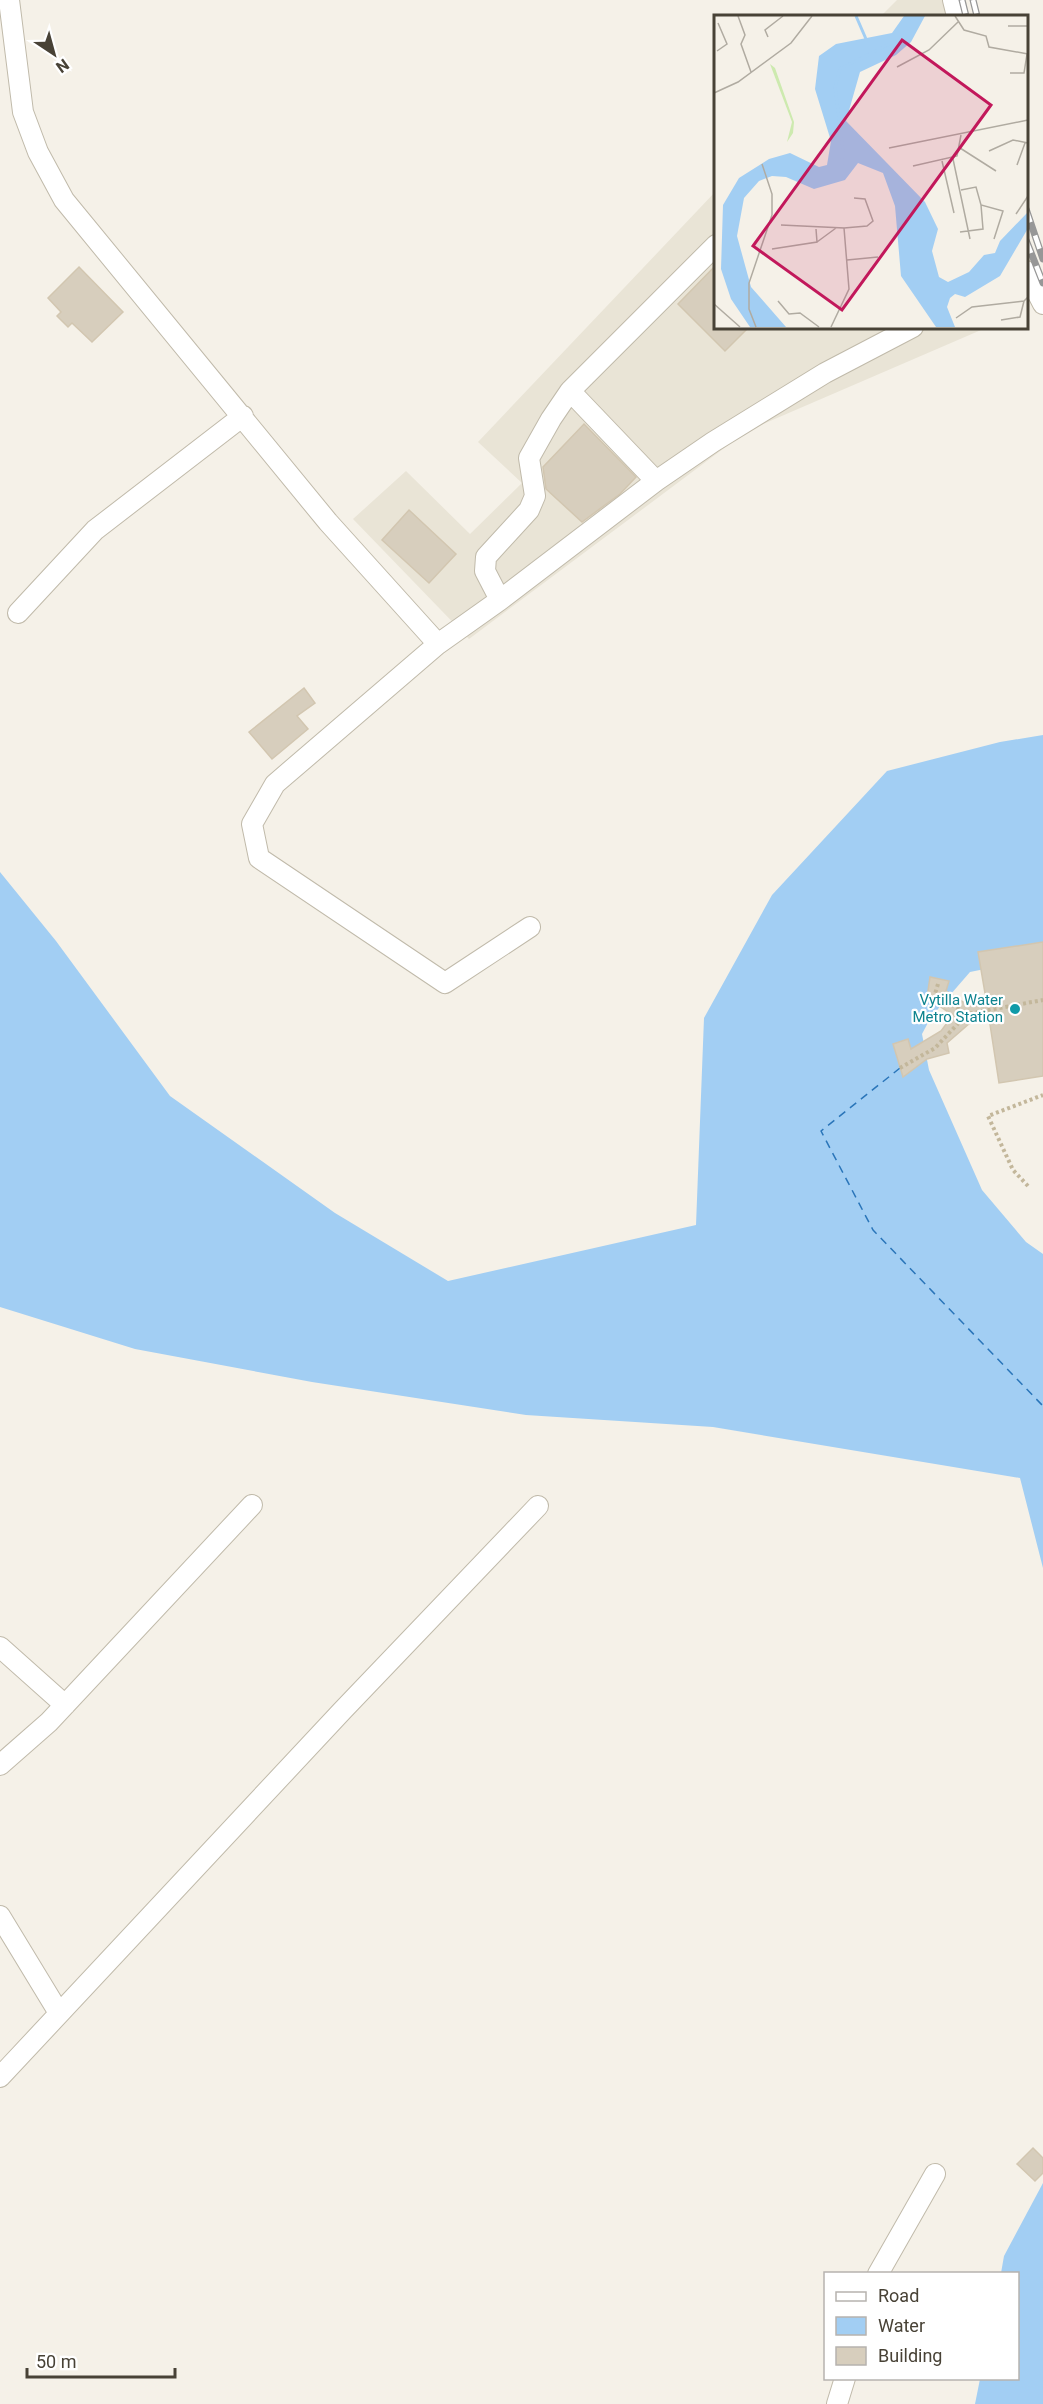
<svg xmlns="http://www.w3.org/2000/svg" width="1043" height="2404" font-family="Roboto,sans-serif">
  <style>
    .residential { fill: #e9e4d6 }
    .water { fill: #a2cef3 }
    .lines { fill: none; stroke-linecap: round; stroke-linejoin: round }
    .ferry { stroke: #2a75b9; stroke-width: 1.5; stroke-dasharray: 8 6; stroke-linecap: butt }
    .building { fill: #d7cebd; stroke: #d2c6b0; stroke-width: 1.5 }
    .minor-casing { stroke: #c0baaa; stroke-width: 22 }
    .path { stroke: #c3b79b; stroke-width: 4; stroke-dasharray: 3 3; stroke-linecap: butt }
    .minor { stroke: #fff; stroke-width: 20 }
    .rail-casing { stroke: #979797; stroke-width: 7 }
    .rail { stroke: #fff; stroke-width: 4.5; stroke-dasharray: 14; stroke-linecap: butt }
    .culture-dot { fill: #0f9aa8; stroke: #fff; stroke-width: 2 }
    .labels { text-anchor: middle; dominant-baseline: central; stroke-width: 4.5; stroke-linejoin: round; paint-order: stroke }
    .culture-label { font-size: 15px; fill: #0d838f; stroke: #fff; text-anchor: end }
    .inset-river { fill: none; stroke: #a2cef3; stroke-width: 3 }
    .inset-road { fill: none; stroke: #b0aba1; stroke-width: 1.5 }
    .view { fill: #c2185b; fill-opacity: 0.15; stroke: #c2185b; stroke-width: 3 }
    .inset-edge { fill: none; stroke: #484236; stroke-width: 3 }
  </style>
  <rect width="100%" height="100%" fill="#f5f1e8"/>
  <path class="residential" d="M897,0H966L969,16H881Z
    M716,191V327H988L747,431L469,639L353,519L406,471L470,534L522,483L478,442Z"/>
  <path class="water" d="M1043,735V957L970,972L931,1017L922,1034L929,1070L982,1190L1026,1242L1043,1254V1568L1020,1478L713,1427L526,1415L312,1382L135,1349L0,1307V872L56,941L170,1096L335,1213L448,1281L696,1225L704,1018L772,895L887,771L1000,742Z
    M1043,2183V2404H975L980,2379L1018,2378V2274L1001,2273L1004,2256Z"/>
  <g class="lines">
    <path class="ferry" d="M900,1068L821,1131L873,1230L1043,1406"/>
  </g>
  <path class="building" d="M716,265V327H749L725,351L678,304Z
    M79,267L123,312L92,342L72,323L68,327L57,316L61,312L48,298Z
    M584,424L636,477L620,494L582,522L546,489L543,467Z
    M409,510L456,554L429,583L382,540Z
    M304,688L315,703L297,716L308,729L272,759L249,732Z
    M1043,942V1076L999,1083L989,1018L970,1023L947,1043L949,1053L927,1059L903,1077L893,1044L908,1039L911,1049L941,1031L953,1015L927,998L930,977L949,981L946,991L963,1002L986,999L978,952Z
    M1033,2148L1043,2158V2173L1035,2181L1017,2164Z"/>
  <g class="lines">
    <defs>
      <path id="minor" d="M9,0L23,112L38,152L64,200L328,522L438,644L500,600L656,481L713,442L825,373L913,327
        M953,0L957,16
        M1026,271L1043,304
        M656,481L570,391L716,245
        M500,600L485,571L486,557L529,510L535,496L529,458L551,419L570,391
        M18,613L95,530L243,416
        M438,644L275,784L252,824L259,858L445,983L530,927
        M0,1647L65,1705
        M0,1765L49,1722L252,1505
        M0,1916L59,2013
        M0,2077L342,1711L538,1506
        M878,2274L935,2174
        M837,2404L845,2378"/>
    </defs>
    <use href="#minor" class="minor-casing"/>
    <path class="path" d="M938,984L935,994L967,1014
      M900,1068L935,1048L967,1014L1043,1000
      M1028,1186L1013,1170L988,1116L1043,1095"/>
    <use href="#minor" class="minor"/>
    <defs>
      <path id="rail" d="M962,0L966,16
        M973,0L977,16
        M1026,209L1043,259
        M1026,240L1043,283"/>
    </defs>
    <use href="#rail" class="rail-casing"/>
    <use href="#rail" class="rail"/>
  </g>
  <circle class="culture-dot" cx="1015" cy="1009" r="6"/>
  <g class="labels">
    <g class="culture-label">
      <text x="1003" y="1000">Vytilla Water<tspan x="1003" dy="17">Metro Station</tspan></text>
    </g>
  </g>
  <g transform="translate(714 15)">
    <rect width="314" height="314" fill="#f5f1e8"/>
    <path d="M56,49L61,53L80,107L79,118L73,127L78,107Z" fill="#cdeaaf"/>
    <path d="M190,1H211L197,27L182,40L146,57L132,106L211,187L224,214L218,236L225,262L234,267L255,257L270,240L281,238L286,226L313,198V215L286,261L251,282L241,279L236,283L233,292L241,312H222L187,261L181,191L169,158L144,148L131,165L100,174L72,162L58,161L45,166L30,183L23,221L37,272L72,312H36L17,284L7,254L9,190L25,163L55,144L76,138L105,152L113,150L117,126L101,74L105,41L122,29L178,18Z" fill="#a2cef3"/>
    <path class="inset-river" d="M142,1L152,24M117,148H128L129,136L121,72L126,54L187,23L201,1"/>
    <path class="inset-road" d="M24,1L31,20L27,29L37,57M241,1L250,15L272,21L275,32L314,39M294,11H314M54,22L51,15L69,1M3,36L13,29L4,8M183,52L215,35L244,7M296,58H310L313,39M0,78L24,67L77,28L98,1M175,133L314,105M246,133L282,156M275,136L299,125L314,128M239,144L256,224M228,146L240,198M303,150L311,128M199,151L243,141L247,120M247,175L262,172L267,190L289,196L280,224M302,199L314,181M67,210L130,213L135,274L117,312M130,213L153,211L159,206L151,184L140,183M246,217L269,214L267,190M103,227L122,213M58,234L103,227L102,214M133,245L164,242M64,286L75,299L86,298L105,312M0,289L26,312M242,303L258,292L310,286L314,282M287,305L306,302L310,286M42,312L35,294V268L58,200V179L48,149"/>
    <path class="view" d="M188,25L277,90L128,295L39,231Z"/>
    <rect width="314" height="314" class="inset-edge"/>
  </g>
  <rect x="824" y="2272" width="195" height="108" fill="#ffffff" stroke="#b6b3af" stroke-width="1.5"/>
  <rect x="836" y="2292" width="30" height="9" fill="#ffffff" stroke="#b6b3af" stroke-width="1.5"/>
  <text x="878" y="2302" font-size="18" fill="#484236">Road</text>
  <rect x="836" y="2317" width="30" height="18" fill="#a2cef3" stroke="#b6b3af" stroke-width="1.5"/>
  <text x="878" y="2332" font-size="18" fill="#484236">Water</text>
  <rect x="836" y="2347" width="30" height="18" fill="#d7cebd" stroke="#b6b3af" stroke-width="1.5"/>
  <text x="878" y="2362" font-size="18" fill="#484236">Building</text>
  <g transform="translate(54 54) rotate(144)" stroke="#ffffff" stroke-width="4.5" paint-order="stroke">
  <path d="M0-4.5L10 22L0 15L-10 22Z" fill="#484236"/>
  <text y="-9" font-size="16" font-weight="bold" text-anchor="middle" fill="#484236">N</text>
  </g>
  <path d="M27 2368v9h148v-9" fill="none" stroke="#484236" stroke-width="3"/>
  <text x="36" y="2368" font-size="18" fill="#484236" stroke="#ffffff" stroke-width="4.5" paint-order="stroke">50 m</text>
</svg>
